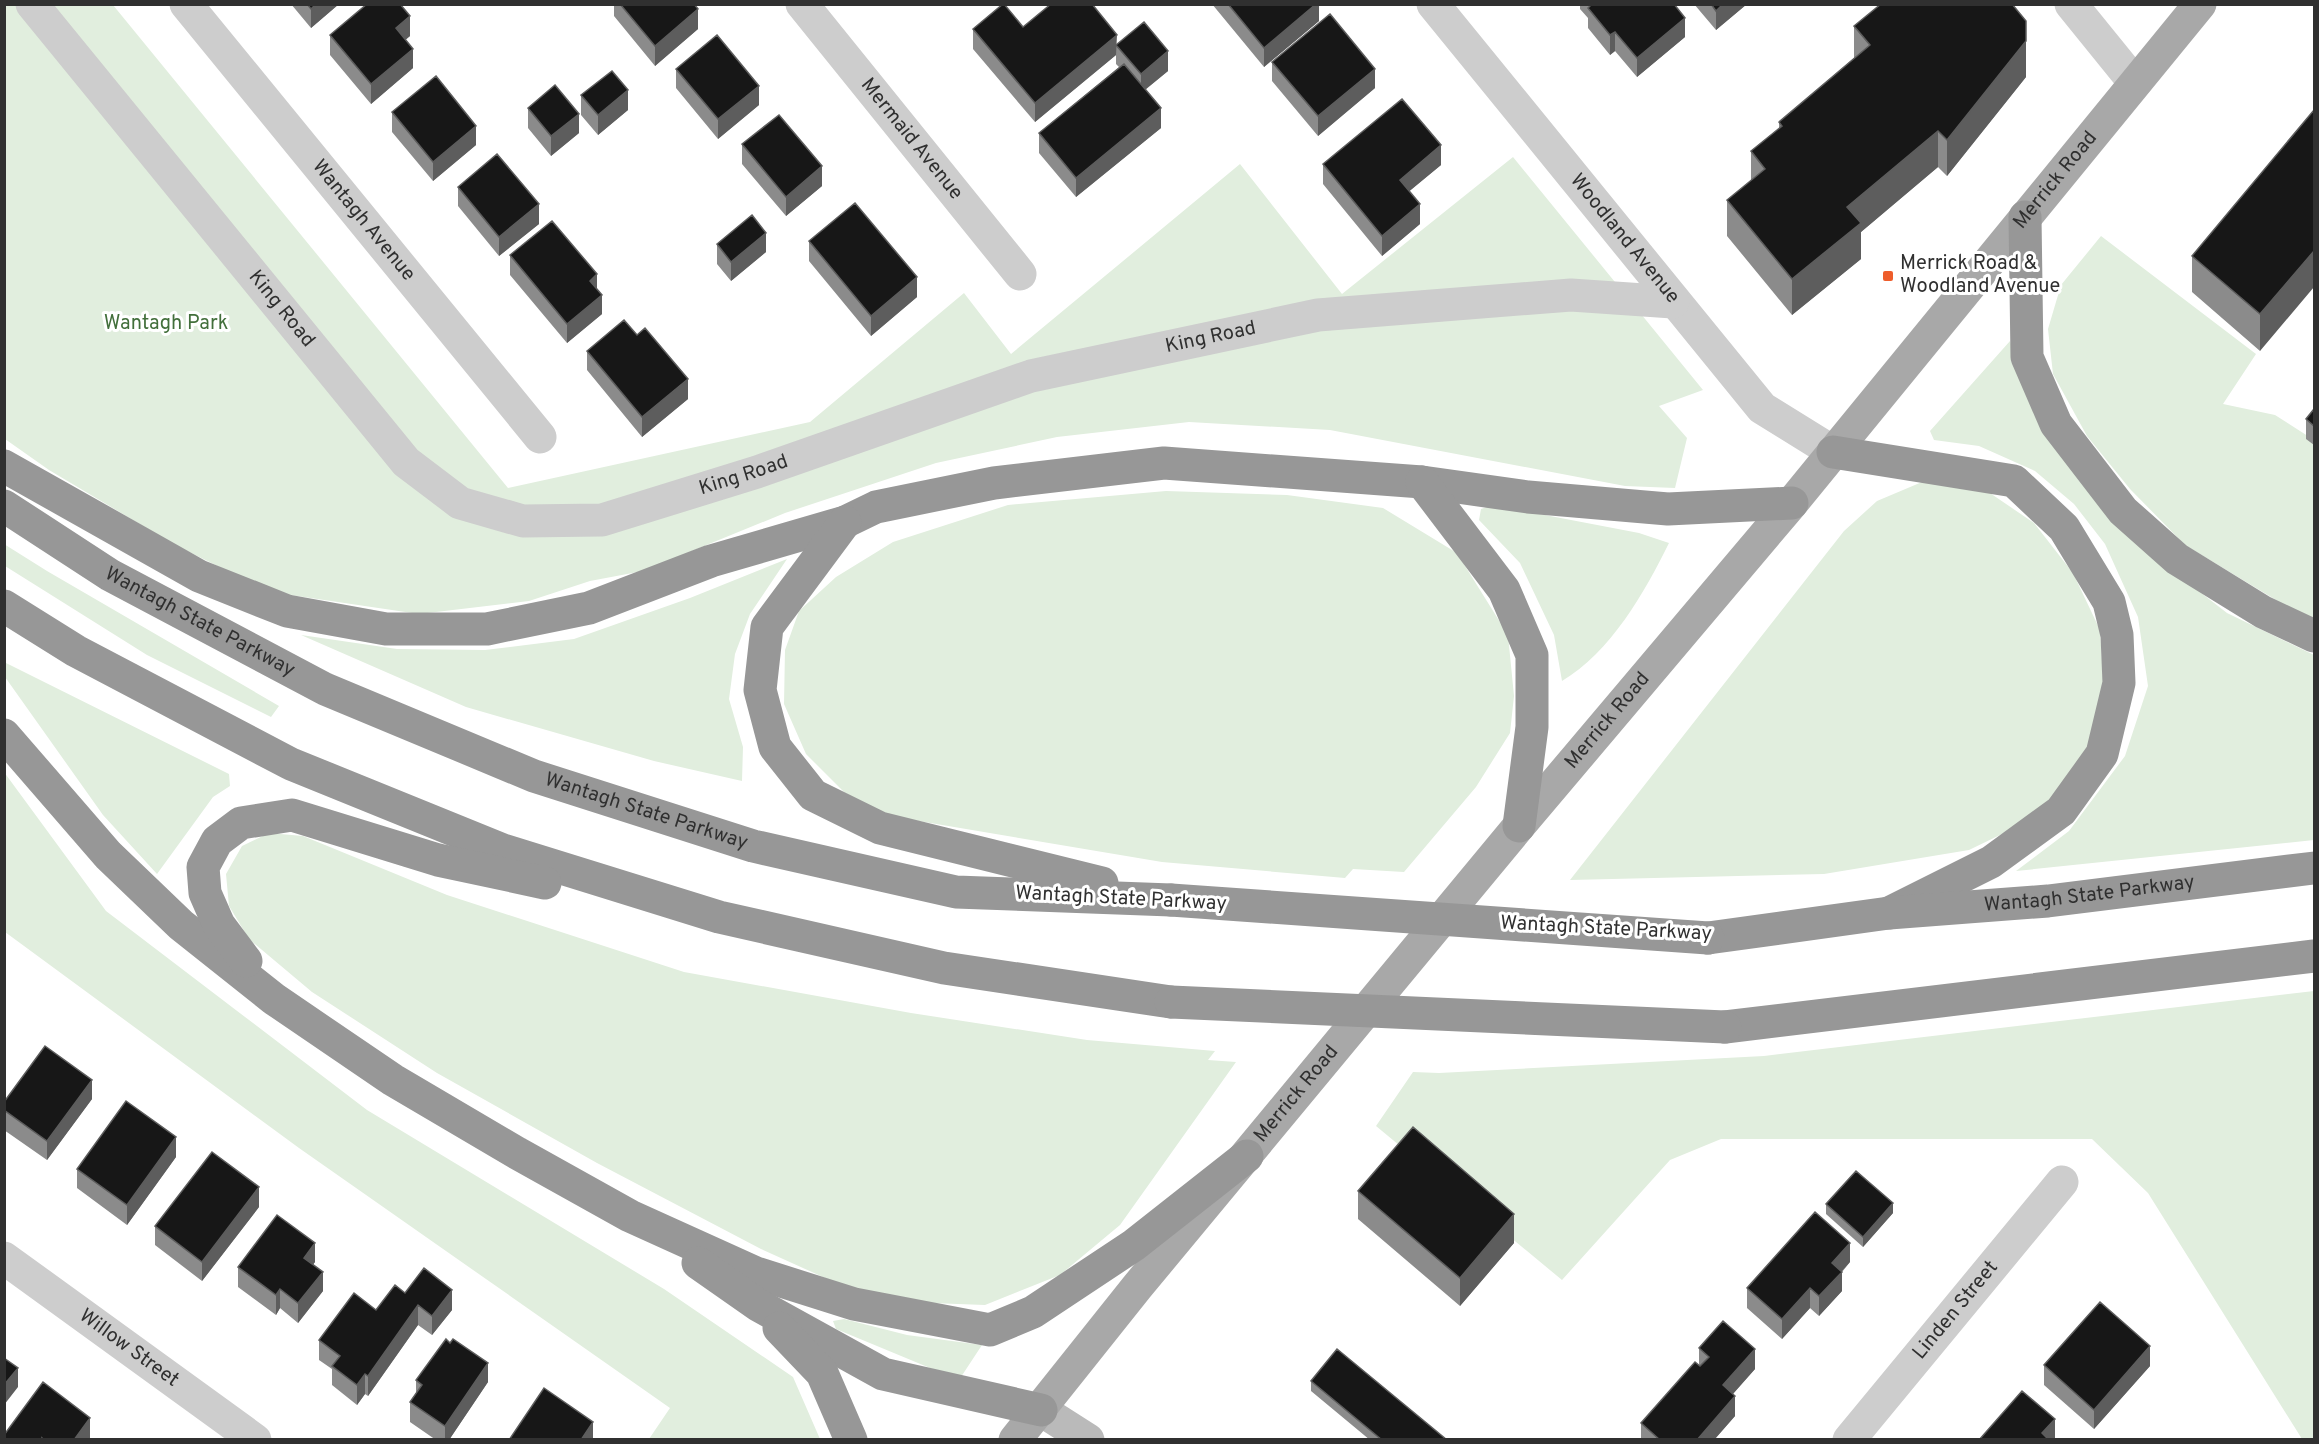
<svg xmlns="http://www.w3.org/2000/svg" width="2319" height="1444" font-family="Overpass,sans-serif">
  <style>
    .green { fill: #e1eede }
    .lines { fill: none; stroke-linecap: round; stroke-linejoin: round }
    .minor { stroke: #cdcdcd; stroke-width: 33 }
    .tertiary { stroke: #cdcdcd; stroke-width: 33 }
    .secondary { stroke: #bababa; stroke-width: 33 }
    .primary { stroke: #a8a8a8; stroke-width: 33 }
    .motorway { stroke: #979797; stroke-width: 33 }
    .motorway-bridge { stroke: #979797; stroke-width: 33 }
    .wall { fill: #8b8b8b }
    .shaded-wall { fill: #5d5d5d }
    .building { fill: #171717; stroke: #5d5d5d; stroke-width: 1.5 }
    .poi-dot { fill: #ee5d2b; stroke: #fff; stroke-width: 2 }
    .labels { text-anchor: middle; dominant-baseline: central; stroke-width: 6; stroke-linejoin: round; paint-order: stroke }
    .street-label { font-size: 20px; fill: #303030; stroke: #fff }
    .poi-label { font-size: 20px; fill: #303030; stroke: #fff; text-anchor: start }
    .park-label { font-size: 20px; fill: #426f3b; stroke: #fff }
  </style>
  <rect width="100%" height="100%" fill="#fff"/>
  <path class="green" d="M5,4L113,5L508,488L810,422L964,293L1011,354L1240,164L1342,294L1513,157L1703,390L1659,406L1687,438L1675,488L1625,486L1330,430L1189,422L1057,437L936,463L785,513L643,571L590,581L529,601L419,614L270,592L175,545L49,470L5,439Z
    M2101,236L2256,354L2223,404L2275,415L2314,440V623L2185,545L2130,489L2087,436L2053,374L2048,329L2061,285Z
    M2010,341L2016,362L2146,550L2227,613L2314,655V840L2016,871L2069,831L2125,756L2148,686L2138,617L2105,544L2074,504L2035,471L1979,446L1934,440L1930,431Z
    M1922,482L1987,491L2034,523L2073,573L2100,630L2104,695L2089,755L2035,818L1969,850L1824,874L1570,880L1844,531L1877,501Z
    M1166,491L1287,495L1383,508L1457,553L1508,635L1514,696L1510,733L1476,787L1404,872L1353,869L1345,878L1162,862L883,815L844,792L806,754L784,704L785,650L799,611L836,577L893,542L1008,505Z
    M1493,505L1639,533L1669,543C1645,592 1610,653 1562,681L1554,635L1520,563L1479,520L1481,509Z
    M4,544L47,571L279,706L271,717L147,655L5,566Z
    M787,559L750,614L735,654L729,699L743,747L742,781L654,761L466,707L301,635L397,649L485,650L574,639L690,598Z
    M4,662L229,774L230,786L213,797L157,874L103,815L5,677Z
    M4,772L106,911L367,1110L664,1289L793,1377L820,1439H649L670,1408L299,1148L5,932Z
    M269,833L303,836L447,895L684,972L911,1013L1087,1040L1215,1051L1208,1060L1236,1062L1120,1225L1060,1275L985,1305L876,1301L761,1249L597,1163L437,1073L312,992L249,939L229,906L226,874L242,846Z
    M2314,991V1439H2302L2148,1193L2092,1139H1721L1670,1160L1562,1280L1376,1126L1413,1072L1439,1073L1764,1056Z
    M844,1319L907,1335L982,1345L959,1380L836,1329L833,1321Z"/>
  <g class="lines">
    <g class="minor">
      <path id="s1" d="M186,4L540,437"/>
      <path id="s2" d="M802,4L1020,274"/>
      <path id="s3" d="M1433,4L1762,408L1833,452"/>
      <path d="M2071,4L2135,83"/>
      <path id="s4" d="M4,1258L255,1440"/>
      <path id="s5" d="M1849,1440L2062,1182"/>
    </g>
    <path class="tertiary" id="s6" d="M32,4L406,462L460,503L523,521L602,520L757,472L1031,376L1318,315L1571,295L1673,302"/>
    <path class="secondary" d="M1041,1410L1088,1440"/>
    <path class="primary" id="s7" d="M1015,1440L1137,1287L1519,826L1792,503L2200,4"/>
    <g class="motorway">
      <path d="M2025,217L2027,357L2056,424L2123,511L2177,559L2263,612L2314,636"/>
      <path d="M1833,452L2014,481L2064,528L2109,602L2117,635L2119,683L2102,754L2061,811L1991,862L1889,913"/>
      <path d="M4,466L199,576L287,611L386,629H487L589,608L711,561L845,522L876,507L994,483L1164,463L1422,482L1528,497L1668,509L1792,503"/>
      <path d="M1422,482L1504,590L1532,655V727L1519,826"/>
      <path id="s8" d="M4,506L110,575L325,689L534,776L753,846L956,892L1171,900"/>
      <path d="M845,522L767,627L760,690L775,747L813,795L880,828L1102,883"/>
      <path d="M4,606L76,651L291,764L503,850L719,917L944,968L1171,1002"/>
      <path d="M4,735L108,855L181,925L274,999L393,1080L517,1153L630,1216L756,1273L854,1304L990,1330L1033,1312L1134,1245L1247,1156"/>
      <path id="s9" d="M1708,938L1889,913L2048,901L2314,868"/>
      <path d="M246,961L219,925L205,893L203,867L217,841L241,823L292,815L438,860L545,883"/>
      <path d="M1725,1027L2314,956"/>
      <path d="M698,1263L758,1305L883,1374L1041,1410"/>
      <path d="M779,1328L822,1373L851,1440"/>
    </g>
    <path class="motorway-bridge" d="M1171,900L1708,938
      M1171,1002L1725,1027"/>
  </g>
  <path class="wall" d="M291,4H339L311,28Z
    M614,4H694L698,29L655,66L614,16Z
    M1212,4H1319V21L1264,67Z
    M1580,4H1674L1685,37L1637,77L1615,51L1610,55L1588,28V18L1580,9Z
    M1694,4H1747L1716,30Z
    M1854,26L2026,77L1947,176L1938,167L1861,232V259L1792,315L1727,236V200L1751,181V151L1779,129V122L1854,58Z
    M1023,27L1117,44L1168,71L1145,90L1161,128L1076,197L1039,153V133L1119,67L1116,64V55L1035,122L973,49V29Z
    M330,35L410,36L405,40L413,68L371,104L330,55Z
    M1272,62L1375,88L1318,136L1272,81Z
    M676,69L759,105L718,139L676,88Z
    M581,95L628,110L598,135L581,115Z
    M528,108L579,133L551,156L528,128Z
    M2314,110L2260,351L2192,292V256Z
    M392,112L476,145L433,181L392,132Z
    M742,144L822,186L786,216L742,164Z
    M1323,164L1441,165L1409,191L1420,224L1382,256L1323,184Z
    M458,187L539,224L499,256L458,206Z
    M809,241L917,297L871,336L809,261Z
    M717,244L766,252L731,281L717,264Z
    M510,255L597,289L602,314L567,343L510,275Z
    M587,351L688,399L642,437L587,370Z
    M2314,409V445L2306,439V419Z
    M92,1099L47,1160L4,1130V1102Z
    M176,1157L127,1225L77,1188V1169Z
    M1358,1191L1514,1243L1460,1306L1358,1219Z
    M1826,1204L1893,1213L1863,1247L1826,1214Z
    M259,1207L202,1281L155,1245V1226Z
    M315,1262L313,1264L323,1291L298,1323L280,1308L276,1315L238,1287V1267Z
    M1850,1262L1842,1272V1291L1819,1316L1810,1308L1782,1339L1747,1308V1288Z
    M405,1293L452,1310L432,1335L418,1325L368,1396L365,1394L357,1405L332,1385V1369L319,1360V1340Z
    M1699,1348L1755,1369L1733,1394L1735,1416L1714,1440H1641V1423L1699,1365Z
    M2044,1365L2150,1366L2094,1429L2044,1385Z
    M416,1380L488,1382L449,1440H436L410,1422V1402L416,1393Z
    M1311,1381L1447,1440H1370L1311,1391Z"/>
  <path class="shaded-wall" d="M316,4H339L311,28V9Z
    M1316,4H1319V21L1264,67V48Z
    M1723,4H1747L1716,30V11Z
    M698,9V29L655,66V46Z
    M410,16V36L396,48V28Z
    M1685,18V37L1637,77V58Z
    M1615,32V51L1610,55V35Z
    M1117,35L1116,55L1035,122V103Z
    M2026,41V77L1947,176V140Z
    M413,49V68L371,104V84Z
    M1168,51V71L1141,93V74Z
    M1375,69V88L1318,136V116Z
    M759,86V105L718,139V119Z
    M628,90V110L598,135V115Z
    M1161,108V128L1076,197V178Z
    M579,114V133L551,156V136Z
    M476,126V145L433,181V162Z
    M1938,131V167L1861,232V259L1792,315V279L1847,207Z
    M1441,145V165L1400,199V180Z
    M822,166V186L786,216V197Z
    M539,204V224L499,256V237Z
    M1420,204V224L1382,256V236Z
    M766,233V252L731,281V262Z
    M2314,251V287L2260,351V314Z
    M597,274V294L590,281Z
    M917,277V297L871,336V316Z
    M602,295V314L567,343V324Z
    M688,379V399L642,437V417Z
    M92,1080V1099L47,1160V1141Z
    M176,1137V1157L127,1225V1205Z
    M259,1187V1207L202,1281V1262Z
    M1893,1203V1213L1863,1247V1237Z
    M1514,1214V1243L1460,1306V1278Z
    M315,1243V1262L304,1277V1258Z
    M1850,1243V1262L1832,1282V1263Z
    M323,1272V1291L298,1323V1303Z
    M1842,1272V1291L1819,1316V1296Z
    M1810,1288V1308L1782,1339V1319Z
    M280,1289V1308L276,1315V1295Z
    M452,1290V1310L432,1335V1316Z
    M418,1305V1325L368,1396V1376Z
    M2150,1346V1366L2094,1429V1410Z
    M1755,1349V1369L1723,1405V1385Z
    M488,1363V1382L449,1440H445V1426Z
    M18,1368V1387L4,1405V1385Z
    M365,1374V1394L357,1405V1385Z
    M1735,1396V1416L1714,1440H1697Z
    M90,1418V1438L89,1440H74Z
    M2055,1419V1439L2054,1440H2042V1433Z
    M593,1422V1440H581Z"/>
  <path class="building" d="M307,4H316L311,9Z
    M367,4H400L410,16L396,28L413,49L371,84L330,35Z
    M620,4H694L698,9L655,46Z
    M1003,4H1004L1023,27L1051,4H1092L1117,35L1035,103L973,29Z
    M1228,4H1316L1264,48Z
    M1592,4H1674L1685,18L1637,58L1615,32L1610,35L1588,8Z
    M1711,4H1723L1716,11Z
    M1881,4H2012L2026,21V41L1947,140L1938,131L1847,207L1861,223L1792,279L1727,200L1765,169L1751,151L1782,126L1779,122L1870,45L1854,26Z
    M1330,14L1375,69L1318,116L1272,62Z
    M1144,22L1168,51L1141,74L1116,45Z
    M717,35L759,86L718,119L676,69Z
    M1124,64L1161,108L1076,178L1039,133Z
    M612,71L628,90L598,115L581,95Z
    M436,76L476,126L433,162L392,112Z
    M555,85L579,114L551,136L528,108Z
    M1402,99L1441,145L1400,180L1420,204L1382,236L1323,164Z
    M2314,110V251L2260,314L2192,256Z
    M779,115L822,166L786,197L742,144Z
    M497,154L539,204L499,237L458,187Z
    M855,203L917,277L871,316L809,241Z
    M752,215L766,233L731,262L717,244Z
    M552,221L597,274L590,281L602,295L567,324L510,255Z
    M624,320L637,335L645,328L688,379L642,417L587,351Z
    M2314,409V426L2306,419Z
    M45,1046L92,1080L47,1141L4,1110V1102Z
    M126,1101L176,1137L127,1205L77,1169Z
    M1413,1127L1514,1214L1460,1278L1358,1191Z
    M212,1152L259,1187L202,1262L155,1226Z
    M1856,1171L1893,1203L1863,1237L1826,1204Z
    M1815,1212L1850,1243L1832,1263L1842,1272L1819,1296L1810,1288L1782,1319L1747,1288Z
    M277,1215L315,1243L304,1258L323,1272L298,1303L280,1289L276,1295L238,1267Z
    M424,1268L452,1290L432,1316L418,1305L368,1376L365,1374L357,1385L332,1366L340,1356L319,1340L354,1293L376,1310L395,1285L405,1293Z
    M2100,1302L2150,1346L2094,1410L2044,1365Z
    M1723,1321L1755,1349L1723,1385L1735,1396L1697,1440H1660L1641,1423L1695,1362L1700,1366L1709,1357L1699,1348Z
    M446,1339L450,1343L453,1339L488,1363L445,1426L410,1402L422,1385L416,1380Z
    M1337,1349L1447,1440H1382L1311,1381Z
    M4,1358L18,1368L4,1385Z
    M43,1382L90,1418L74,1440H44L42,1438V1440H4V1435Z
    M544,1388L593,1422L581,1440H509Z
    M2022,1391L2055,1419L2042,1433L2049,1440H1979Z"/>
  <rect class="poi-dot" x="1882" y="270" width="12" height="12" rx="3"/>
  <g class="labels">
    <g class="street-label">
      <text stroke="none"><textPath href="#s2" startOffset="174">Mermaid Avenue</textPath></text>
      <text stroke="none"><textPath href="#s7" startOffset="1634">Merrick Road</textPath></text>
      <text stroke="none"><textPath href="#s1" startOffset="280">Wantagh Avenue</textPath></text>
      <text stroke="none"><textPath href="#s3" startOffset="303">Woodland Avenue</textPath></text>
      <text stroke="none"><textPath href="#s6" startOffset="394">King Road</textPath></text>
      <text stroke="none"><textPath href="#s6" startOffset="1440">King Road</textPath></text>
      <text stroke="none"><textPath href="#s6" startOffset="952">King Road</textPath></text>
      <text stroke="none"><textPath href="#s8" startOffset="228">Wantagh State Parkway</textPath></text>
      <text stroke="none"><textPath href="#s7" startOffset="932">Merrick Road</textPath></text>
      <text stroke="none"><textPath href="#s8" startOffset="714">Wantagh State Parkway</textPath></text>
      <text stroke="none"><textPath href="#s9" startOffset="384">Wantagh State Parkway</textPath></text>
      <text transform="translate(1121 899) rotate(3)">Wantagh State Parkway</text>
      <text transform="translate(1606 929) rotate(3)">Wantagh State Parkway</text>
      <text stroke="none"><textPath href="#s7" startOffset="446">Merrick Road</textPath></text>
      <text stroke="none"><textPath href="#s5" startOffset="168">Linden Street</textPath></text>
      <text stroke="none"><textPath href="#s4" startOffset="154">Willow Street</textPath></text>
    </g>
    <g class="poi-label">
      <text x="1900" y="264">Merrick Road &amp;<tspan x="1900" dy="23">Woodland Avenue</tspan></text>
    </g>
    <g class="park-label">
      <text x="166" y="324">Wantagh Park</text>
    </g>
  </g>
  <rect width="2319" height="1444" fill="none" stroke="#303030" stroke-width="12"/>
</svg>
